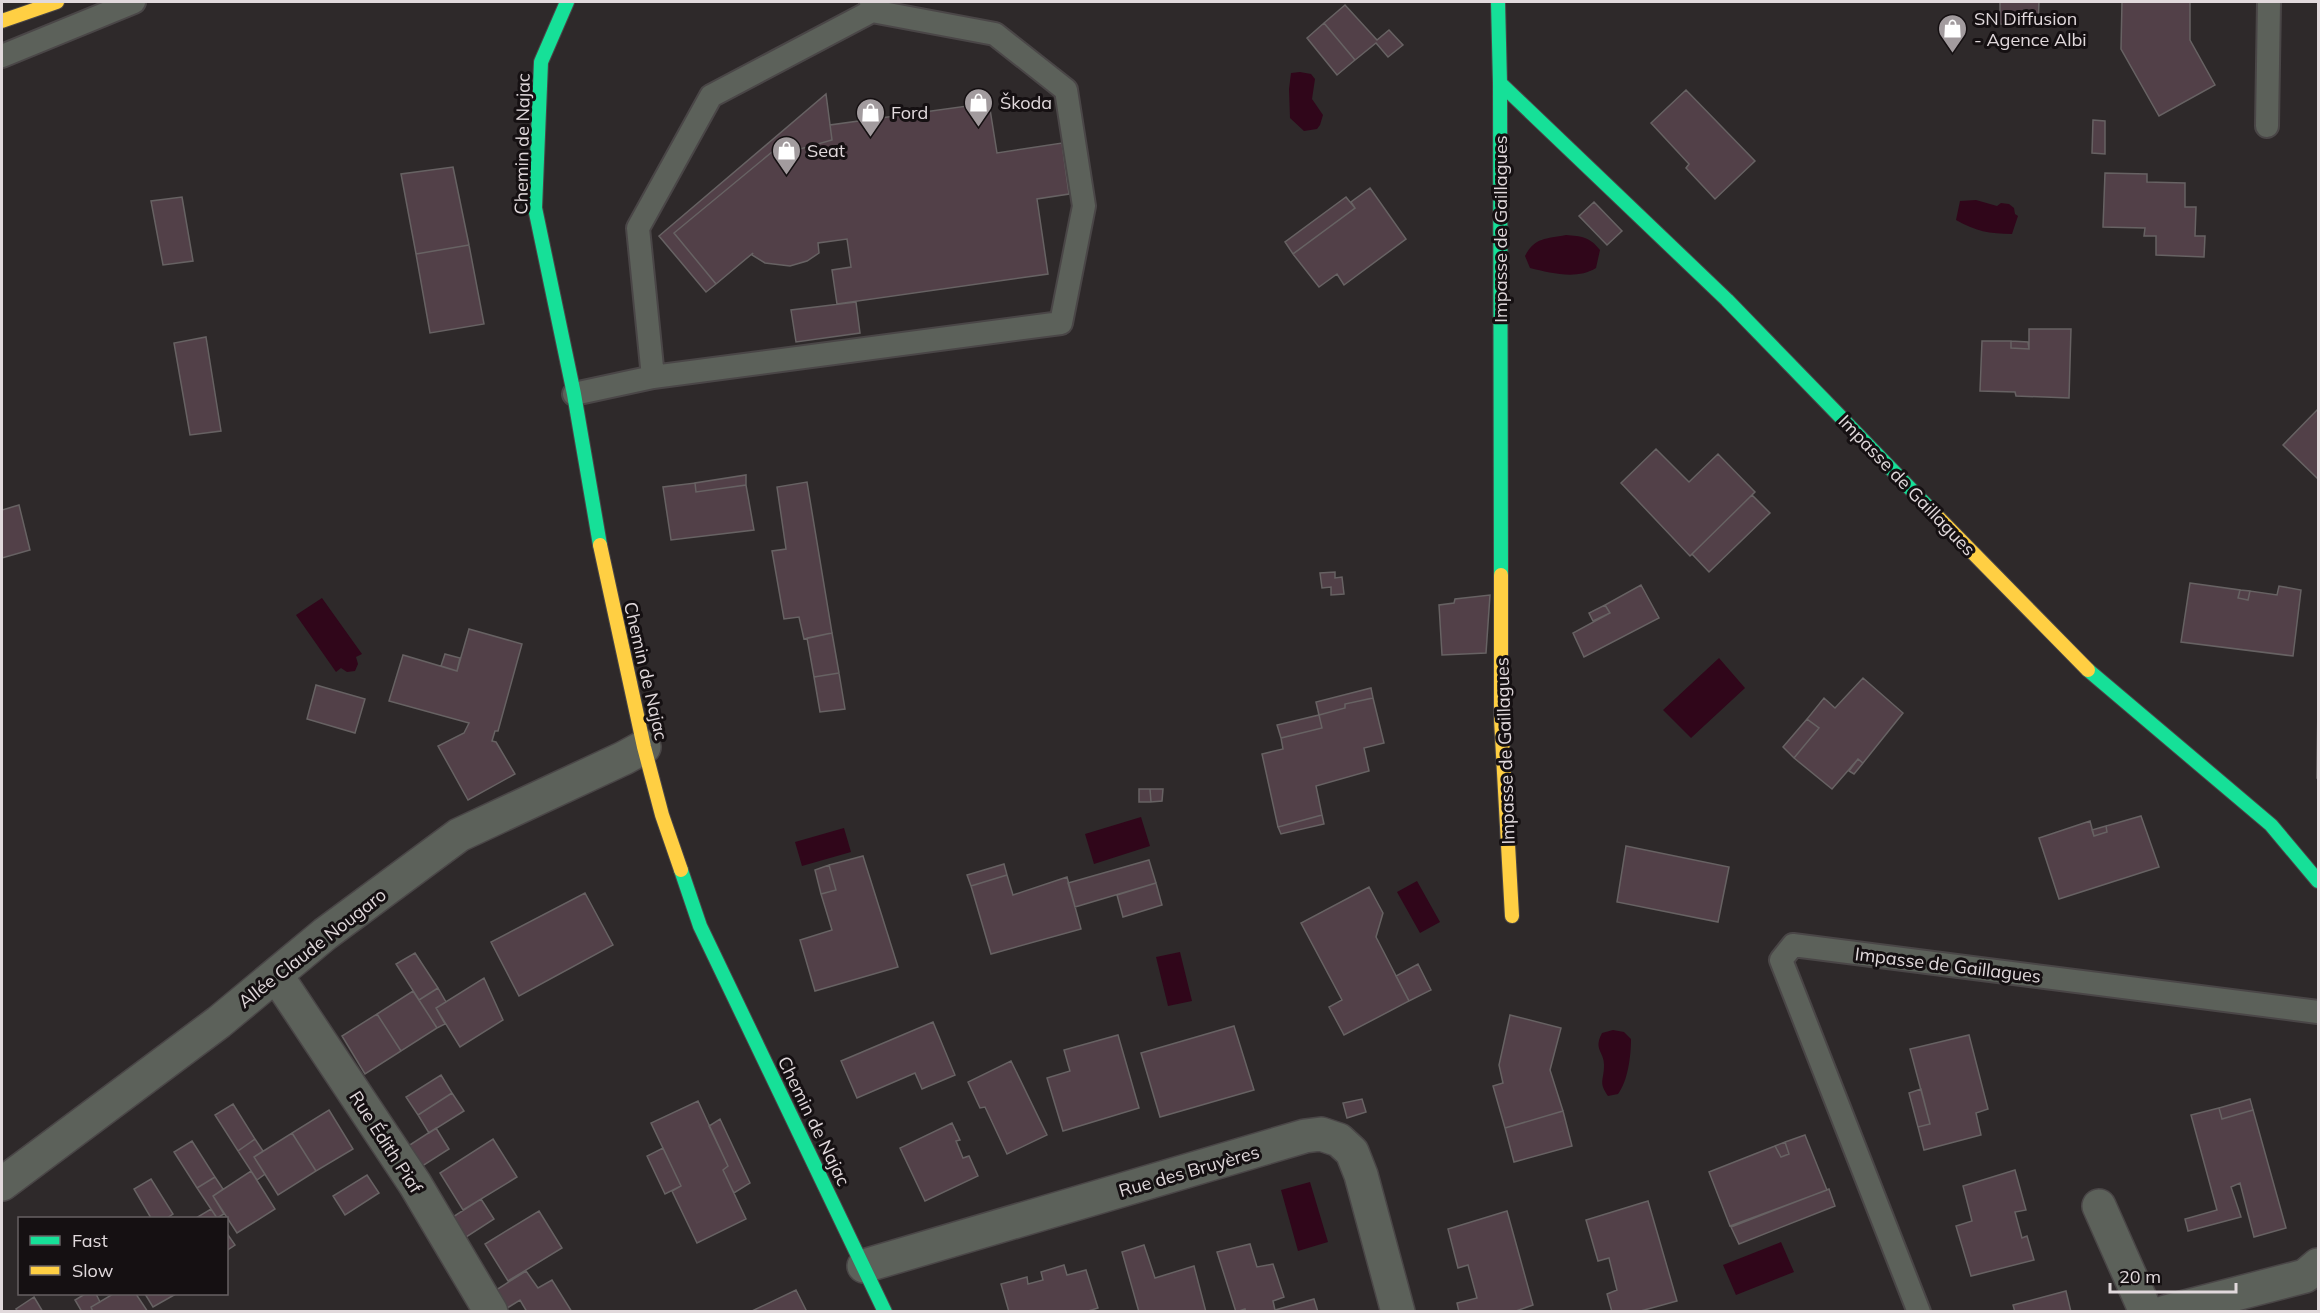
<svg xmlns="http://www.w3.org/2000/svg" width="2320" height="1313" font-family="Mulish,sans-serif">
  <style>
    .water { fill: #30061a }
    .building { fill: #524048; stroke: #676263; stroke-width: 1.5 }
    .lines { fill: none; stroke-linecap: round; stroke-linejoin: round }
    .lane-casing { stroke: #4a4647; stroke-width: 26 }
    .street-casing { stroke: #4a4647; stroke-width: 36 }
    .fast-casing { stroke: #4a4647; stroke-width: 16 }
    .slow-casing { stroke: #4a4647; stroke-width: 16 }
    .lane { stroke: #5c615a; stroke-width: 22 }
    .street { stroke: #5c615a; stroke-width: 33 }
    .fast { stroke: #16e098; stroke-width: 14 }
    .slow { stroke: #ffcf43; stroke-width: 14 }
    .labels { text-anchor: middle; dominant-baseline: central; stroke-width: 6; stroke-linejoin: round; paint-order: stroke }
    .poi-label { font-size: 18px; fill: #e1d9dc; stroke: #151012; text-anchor: start }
    .street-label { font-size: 18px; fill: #e1d9dc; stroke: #151012 }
  </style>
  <rect width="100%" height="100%" fill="#2e292a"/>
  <path class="water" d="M1300,72L1311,74L1315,79L1312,99L1323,115L1320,125L1317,129L1304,131L1290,118L1289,89L1291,73Z
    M1976,200L1997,206L2001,203L2009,204L2014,208L2015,214L2018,216L2012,234C1990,234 1975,231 1956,220L1960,201Z
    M1566,235C1581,236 1590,237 1600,250L1596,268C1577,280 1551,273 1530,268L1525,256C1535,237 1546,239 1566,235Z
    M322,598L362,654L356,657L358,664L355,671L347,672L341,668L336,672L296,615Z
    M1719,658L1745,688L1691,738L1663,710Z
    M1141,817L1150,846L1094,864L1085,834Z
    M844,828L851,852L802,866L795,842Z
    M1417,881L1440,922L1420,933L1397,892Z
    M1180,952L1192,1001L1168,1006L1156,957Z
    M1613,1030L1624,1032L1631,1039C1631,1056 1628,1081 1618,1094L1608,1096C1598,1082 1604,1081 1604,1065C1604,1051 1593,1050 1602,1033Z
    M1310,1182L1328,1242L1298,1251L1281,1190Z
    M1781,1242L1794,1272L1736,1295L1723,1265Z"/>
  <path class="building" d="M2000,2H2039L2038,25L2000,24Z
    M2122,2H2190V40L2215,85L2159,116L2121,49Z
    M1345,5L1377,40L1389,30L1403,45L1388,57L1376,43L1355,60L1324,23Z
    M1324,23L1355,60L1337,75L1307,38Z
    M1686,90L1755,161L1715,199L1686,168L1689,164L1651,123Z
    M826,94L832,140L793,151L781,162L772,152L674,233L716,284L706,292L659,236Z
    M989,103L997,153L1062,143L1069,194L1037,199L1048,274L837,304L832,270L851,267L847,239L818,243L819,253L807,261L790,266L765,263L752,255L753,253L716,284L674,233L772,152L781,162L793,151L832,140L830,125Z
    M2093,120L2105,121V154L2092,153Z
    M453,167L469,245L416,254L401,174Z
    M2105,173L2147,174V182L2185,183V207H2196L2195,236H2205L2204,257L2156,255V236H2144L2145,228L2103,227Z
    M1370,188L1406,239L1344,285L1337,274L1319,287L1293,254L1355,208L1351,202Z
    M182,197L193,261L163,265L151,201Z
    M1346,197L1355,208L1293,254L1285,242Z
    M1594,202L1622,231L1607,245L1579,216Z
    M469,245L484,324L430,333L416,254Z
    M856,302L860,333L796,342L791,310Z
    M2029,329H2071L2069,398L2016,396L2015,392L1980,391L1982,341H2011V348L2029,349Z
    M206,337L221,431L190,435L174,343Z
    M2011,341L2028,342L2029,349L2011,348Z
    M2318,409V479L2283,445Z
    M1656,449L1689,482L1718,454L1755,492L1690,556L1621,483Z
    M746,475V485L696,492L695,483Z
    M807,482L832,633L804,639L799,617L784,619L772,551L786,549L777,487Z
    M695,483L696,492L746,485L754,530L671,540L663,487Z
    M1752,495L1770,513L1709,572L1692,554Z
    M19,505L30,550L2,558V510Z
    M1335,572V578L1342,577L1344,594L1331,595V587L1322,588L1320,573Z
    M2190,583L2240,590L2238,598L2248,600L2250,591L2277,595L2279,586L2301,590L2293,656L2181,642Z
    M1641,585L1659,618L1584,657L1573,633L1610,613L1605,605Z
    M2240,590L2250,591L2248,600L2238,598Z
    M1490,595L1486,653L1442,655L1439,605L1454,603L1455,599Z
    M1605,605L1610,613L1593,621L1589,613Z
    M469,629L522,644L498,731H495L492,741L496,742L515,774L468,800L438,746L464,733L469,723L389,701L403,655L457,671Z
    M832,633L839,673L814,677L807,638Z
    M445,654L460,658L457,671L441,666Z
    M839,673L845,709L820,712L814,677Z
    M1863,678L1903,713L1863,763L1858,759L1832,789L1794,758L1819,728L1807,719L1824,698L1835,708Z
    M316,685L365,699L355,733L307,719Z
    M1371,688L1373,698L1345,704V708L1319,715L1316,702Z
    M1373,698L1384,743L1364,748L1369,771L1316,786L1322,815L1278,827L1262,754L1283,749L1281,738L1322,728L1319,715L1345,708V704Z
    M2318,701V778H2317Z
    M1319,715L1322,728L1281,738L1277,725Z
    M1807,719L1819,728L1794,758L1783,747Z
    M1858,759L1863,763L1854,774L1849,771Z
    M1139,789H1150L1151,802H1139Z
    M1150,789H1163L1162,801L1151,802Z
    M1322,815L1324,824L1281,834L1278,827Z
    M2141,816L2159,867L2059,899L2039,838L2090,821L2094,836L2107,832L2106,826Z
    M2106,826L2107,832L2094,836L2092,830Z
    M1626,846L1729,867L1718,922L1617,902Z
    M863,856L898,967L815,991L800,940L832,930L821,894L836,890L829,865Z
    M1149,860L1156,883L1075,907L1068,883Z
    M1004,864L1007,875L971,886L967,875Z
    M829,865L836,890L821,894L815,870Z
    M1007,875L1013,895L1067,877L1081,929L991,954L971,886Z
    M1156,883L1162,905L1123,917L1117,895Z
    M1369,887L1383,913L1376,937L1409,1001L1344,1035L1329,1007L1342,1000L1301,923Z
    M585,893L613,945L519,996L491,942Z
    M415,953L438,988L419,1000L396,964Z
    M1418,964L1431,990L1409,1001L1396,976Z
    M484,978L503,1020L460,1047L436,1008Z
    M438,988L446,1002L436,1008L445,1024L437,1028L419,1000Z
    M413,991L437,1028L401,1051L377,1014Z
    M377,1014L401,1051L365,1074L342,1036Z
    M1510,1015L1561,1028L1550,1070L1563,1111L1505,1128L1493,1086L1503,1083L1499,1065Z
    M933,1022L955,1075L922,1089L915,1073L857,1098L841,1061Z
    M1234,1026L1254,1090L1160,1117L1141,1053Z
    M1118,1035L1139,1108L1063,1131L1047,1078L1070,1071L1064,1050Z
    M1969,1035L1988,1109L1976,1113L1981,1135L1924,1150L1918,1127L1930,1124L1910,1049Z
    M1011,1061L1047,1135L1007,1154L985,1107L980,1108L968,1082Z
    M441,1075L452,1093L418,1115L406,1097Z
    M1921,1089L1930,1124L1918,1127L1909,1093Z
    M452,1093L464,1111L429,1133L418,1115Z
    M1362,1099L1366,1112L1347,1118L1343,1103Z
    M2250,1099L2253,1110L2222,1119L2219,1108Z
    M698,1101L728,1166L723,1170L746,1219L697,1243L672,1191L681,1186L651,1123Z
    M233,1104L255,1139L238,1151L215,1115Z
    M2219,1108L2222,1119L2253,1110L2286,1228L2254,1237L2240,1183L2231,1187L2241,1217L2188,1231L2185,1219L2217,1210L2191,1115Z
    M329,1110L353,1149L316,1171L292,1133Z
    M1563,1111L1572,1146L1514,1162L1505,1128Z
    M720,1119L750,1183L734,1193L723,1170L728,1166L709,1126Z
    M952,1123L960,1140L956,1141L963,1158L969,1156L978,1176L925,1201L900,1148Z
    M436,1128L449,1149L416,1170L402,1150Z
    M292,1133L316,1171L278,1195L254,1157Z
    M1805,1135L1827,1190L1730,1226L1709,1172L1775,1146L1781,1157L1789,1154L1785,1142Z
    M255,1139L263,1151L254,1157L265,1174L257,1180L238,1151Z
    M493,1139L517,1177L463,1210L440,1173Z
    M192,1141L215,1177L197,1188L174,1152Z
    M1785,1142L1789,1154L1781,1157L1775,1146Z
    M663,1148L681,1186L665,1194L647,1156Z
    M2015,1170L2026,1210L2015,1212L2022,1238L2027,1236L2034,1260L1971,1276L1956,1226L1972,1221L1963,1186Z
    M251,1171L275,1209L237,1233L213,1196Z
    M367,1175L379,1193L345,1215L333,1196Z
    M215,1177L223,1189L213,1196L224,1214L217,1218L197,1188Z
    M151,1179L173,1214L167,1218H151L134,1189Z
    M1829,1189L1835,1206L1739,1244L1731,1227Z
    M481,1199L494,1219L460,1241L448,1220Z
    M1648,1201L1677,1301L1637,1312H1612L1607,1294L1617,1290L1609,1258L1598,1261L1586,1220Z
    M211,1209L217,1218H196Z
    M539,1211L562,1248L508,1281L485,1244Z
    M1507,1211L1533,1305L1513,1312H1459L1457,1303L1477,1298L1468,1265L1458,1268L1448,1229Z
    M226,1232L235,1245L226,1251Z
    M1250,1244L1257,1267L1273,1264L1284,1297L1273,1301L1275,1310L1314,1299L1318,1312H1246L1245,1309L1236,1312L1217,1252Z
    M1144,1245L1155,1278L1194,1266L1206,1312H1139L1122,1252Z
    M1064,1265L1067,1275L1086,1270L1098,1308L1085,1312H1009L1001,1284L1027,1277L1028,1284L1043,1280L1041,1272Z
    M526,1271L538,1288L552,1280L572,1312H527L520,1300L504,1310L493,1292Z
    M796,1290L807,1312L752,1311Z
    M2066,1291L2071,1312H2015L2013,1305Z
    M85,1294H96L100,1302L91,1307L93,1312H82L75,1300Z
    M113,1294H136L148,1312H93L91,1307Z
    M145,1294H176L153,1307Z
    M34,1297L43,1312H18L16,1309Z"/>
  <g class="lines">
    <defs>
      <path id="lane" d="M2,56L134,2
        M2267,126L2269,2
        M653,377L1061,323L1084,206L1066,90L995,34L872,11
        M574,394L653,377L638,228L711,96L872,11L871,2
        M1919,1312L1781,960L1793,945L2318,1012"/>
      <path id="street" d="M276,975L415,1184L491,1312
        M2,1184L219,1022L325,934L459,835L624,758L644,747
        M2099,1206L2146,1312
        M864,1266L1305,1136L1321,1134L1339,1140L1352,1152L1361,1175L1398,1312
        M2166,1312L2305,1276L2318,1265"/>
      <path id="fast" d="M567,2L541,62L535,208L574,394L600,545
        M1498,2L1500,83L1727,300L1930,509
        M1500,83L1501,575
        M2088,670L2271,825L2318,881
        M681,870L700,926L885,1312"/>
      <path id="slow" d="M2,21L57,2
        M1930,509L2088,670
        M600,545L644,747L662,815L681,870
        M1501,575V719L1512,916"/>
    </defs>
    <use href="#lane" class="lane-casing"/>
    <use href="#street" class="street-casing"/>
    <use href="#fast" class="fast-casing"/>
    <use href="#slow" class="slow-casing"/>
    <use href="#lane" class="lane"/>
    <use href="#street" class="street"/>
    <use href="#fast" class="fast"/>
    <use href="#slow" class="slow"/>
  </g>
  <defs>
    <symbol id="shop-pin" viewBox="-11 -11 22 30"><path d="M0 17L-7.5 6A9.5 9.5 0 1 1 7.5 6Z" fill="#a29b9e" stroke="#151012"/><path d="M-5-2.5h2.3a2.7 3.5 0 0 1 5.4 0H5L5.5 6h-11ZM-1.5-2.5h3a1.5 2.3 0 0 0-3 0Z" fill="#fff"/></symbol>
  </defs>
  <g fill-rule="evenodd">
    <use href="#shop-pin" x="1936" y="12" width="33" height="45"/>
    <use href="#shop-pin" x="962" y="86" width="33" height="45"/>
    <use href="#shop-pin" x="854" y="96" width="33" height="45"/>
    <use href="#shop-pin" x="770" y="134" width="33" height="45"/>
  </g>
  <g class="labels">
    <g class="poi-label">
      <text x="1974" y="18">SN Diffusion<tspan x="1974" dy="21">- Agence Albi</tspan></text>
      <text x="1000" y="102">Škoda</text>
      <text x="891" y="112">Ford</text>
      <text x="807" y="150">Seat</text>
    </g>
    <g class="street-label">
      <text transform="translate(522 144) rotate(-89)">Chemin de Najac</text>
      <text transform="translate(1500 229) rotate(-90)">Impasse de Gaillagues</text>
      <text transform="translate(1907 485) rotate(46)">Impasse de Gaillagues</text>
      <text transform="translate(646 671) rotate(77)">Chemin de Najac</text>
      <text transform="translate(1505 751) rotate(-92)">Impasse de Gaillagues</text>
      <text transform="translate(312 948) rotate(-38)">Allée Claude Nougaro</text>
      <text transform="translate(1948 965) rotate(7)">Impasse de Gaillagues</text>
      <text transform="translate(814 1121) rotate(64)">Chemin de Najac</text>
      <text transform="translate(386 1142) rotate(57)">Rue Édith Piaf</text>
      <text transform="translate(1189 1171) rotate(-16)">Rue des Bruyères</text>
    </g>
  </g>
  <rect width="2320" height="1313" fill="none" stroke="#e1d9dc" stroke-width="6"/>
  <rect x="18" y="1217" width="210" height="78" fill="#151012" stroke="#676063" stroke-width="1.5"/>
  <rect x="30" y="1236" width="30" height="9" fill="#16e098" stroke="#676063" stroke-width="1.5"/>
  <text x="72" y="1247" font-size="18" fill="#e1d9dc">Fast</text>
  <rect x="30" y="1266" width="30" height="9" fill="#ffcf43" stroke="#676063" stroke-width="1.5"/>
  <text x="72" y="1277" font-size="18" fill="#e1d9dc">Slow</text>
  <path d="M2110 1283v9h126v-9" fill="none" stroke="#e1d9dc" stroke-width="3"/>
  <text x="2119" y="1283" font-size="18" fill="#e1d9dc" stroke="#151012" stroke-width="4.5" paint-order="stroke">20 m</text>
</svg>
